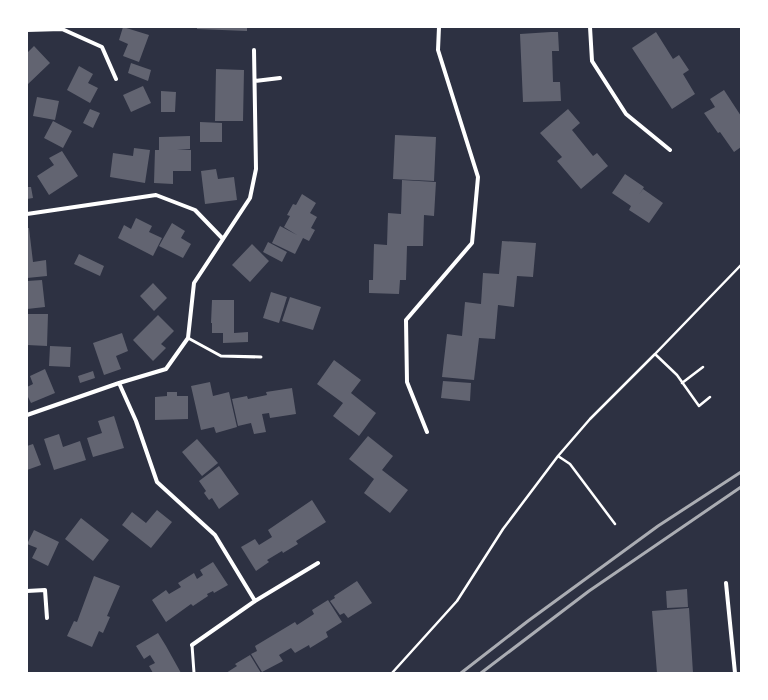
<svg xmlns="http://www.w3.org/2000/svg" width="768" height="700" font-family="'Varela Round',sans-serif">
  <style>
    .building { fill: #626471 }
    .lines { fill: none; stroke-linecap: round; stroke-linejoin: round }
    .path { stroke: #fff; stroke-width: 2.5 }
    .service { stroke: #fff; stroke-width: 3 }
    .minor { stroke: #fff; stroke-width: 4 }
    .rail { stroke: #abadb3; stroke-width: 3 }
  </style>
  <rect width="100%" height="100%" fill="#2d3142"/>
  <path class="building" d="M123,27L149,35L139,62L123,56L128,44L119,40Z
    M197,27H247V31L197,29Z
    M551,32H558L559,51H552L553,82H560L561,101L523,102L520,34Z
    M656,32L673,59L679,55L689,70L683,74L695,94L672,109L632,48Z
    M34,46L50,63L27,85V53Z
    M131,63L151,70L148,81L128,73Z
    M79,66L93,74L88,83L98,88L90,103L67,90Z
    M216,69L244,70L243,121H215Z
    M143,86L151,103L131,112L123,95Z
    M724,90L741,116V147L734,152L720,132L718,133L704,113L715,107L710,99Z
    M161,91L176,92L175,112H161Z
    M37,97L59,101L55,120L33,116Z
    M90,109L100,113L93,128L83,123Z
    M568,109L580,123L572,130L593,156L597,153L608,166L581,189L557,161L562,157L540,133Z
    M53,121L72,131L63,148L44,138Z
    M200,122L222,123V142H200Z
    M395,135L436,137L434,181L393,179Z
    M190,136V149L177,150H191V171H173V184L154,183L155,150H159V137Z
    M134,148L150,150L145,183L110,177L113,153L133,156Z
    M62,151L78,176L49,195L37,176L54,165L49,158Z
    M216,169L218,179L234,177L237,200L205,204L201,171Z
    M625,174L644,187L639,195L643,189L663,203L649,223L629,210L631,206L612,193Z
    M402,180L436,182L434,216L424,215L423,246H407L406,280H400L399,294L369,293V280H373L374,244L387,245L388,213L401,214Z
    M27,187H31L33,198L27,199Z
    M302,194L316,203L310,213L317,217L311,228L315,230L309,241L303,238L295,254L272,243L280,226L297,235L284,227L290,216L287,215L293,204L296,205Z
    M136,218L152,226L149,232L162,238L153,256L118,238L124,225L131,229Z
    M172,223L185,231L181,238L191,244L183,258L159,246Z
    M27,228H29L33,262L46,260L47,276L27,278Z
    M502,241L536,243L533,277L517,276L514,307L498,305L495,339L479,338L474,380L442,377L447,334L462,336L465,302L481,304L483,273L499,274Z
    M268,242L287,252L282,262L263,252Z
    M252,244L269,261L250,282L232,265Z
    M79,254L104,266L100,276L74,264Z
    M42,280L45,307L27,309V281Z
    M153,283L167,298L154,311L140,296Z
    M271,292L287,297L279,323L263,318Z
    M290,297L321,307L313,330L282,321Z
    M212,300H234V333L248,332V342L223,343V333H212V323H211Z
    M28,314H48L47,346L27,345Z
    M158,315L174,331L161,344L166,348L153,361L133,340Z
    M122,333L128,351L116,356L121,369L104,375L93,343Z
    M50,346L71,347L70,367L49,366Z
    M334,360L361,380L351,393L376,413L359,436L333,416L343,403L317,384Z
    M45,369L55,393L31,403L27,395V387L33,384L30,376Z
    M93,371L95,378L80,383L78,376Z
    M443,381L471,383L470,401L441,398Z
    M210,382L213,396L229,392L237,427L216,433L214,427L201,430L191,386Z
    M292,388L296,414L270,418L269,413L262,414L266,432L254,434L251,423L238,426L232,399L247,396L248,399L267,395L266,392Z
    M167,392H177V396H188V419L155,420V397L167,396Z
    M114,416L124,448L93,457L87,438L102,433L98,421Z
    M59,434L63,447L80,441L86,460L54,470L44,439Z
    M368,436L393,456L382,470L408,490L390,513L364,493L374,479L349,459Z
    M197,439L218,463L202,476L182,452Z
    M33,444L41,465L27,470V446Z
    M219,466L239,494L219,509L212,498L209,500L204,493L206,491L199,481Z
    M312,500L326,522L296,541L298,544L283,553L282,551L267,560L269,562L256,571L241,547L255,539L259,545L272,537L268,530Z
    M157,510L172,522L151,548L122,525L132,512L146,523Z
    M81,518L109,540L93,561L65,539Z
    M34,530L59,542L48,566L32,558L37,548L27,544Z
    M213,562L228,585L214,593L213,591L207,594L208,596L193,606L191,604L166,622L152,600L166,590L169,594L181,587L178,583L194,573L197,579L203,575L200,570Z
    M94,576L120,586L107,616L110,617L103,633L99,631L92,647L67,636L74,621L77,622Z
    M357,581L372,603L348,618L344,613L340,615L330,601L335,598L334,596Z
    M687,589L688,607L667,608L666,591Z
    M328,600L342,622L326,632L328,637L310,648L309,645L295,653L291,648L279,655L283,661L262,672L251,654L257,651L255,646L295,622L297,625L314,614L312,610Z
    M689,608L693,673H657L652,611Z
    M158,633L166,646L181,673H153L149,666L155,663L150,655L144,659L136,646Z
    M250,655L261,673H226L237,666L235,664Z"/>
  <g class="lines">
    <path class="path" d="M655,354L741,265
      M682,383L703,367
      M558,456L590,419L655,354L677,375L699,406L710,397
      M392,673L457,601L503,529L558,456L570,464L615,524"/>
    <path class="service" d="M188,338L221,356L261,357
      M192,645L194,673"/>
    <path class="minor" d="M590,27L592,61L626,114L670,150
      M27,30L62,29L102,47L116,79
      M255,81L280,78
      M27,214L156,195L195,210L223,239
      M119,383L136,421L157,482L215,535L255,601
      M27,415L119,383L166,369L188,338L194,283L250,198L256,169L254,50
      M427,432L407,382L406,320L472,243L478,177L438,50L439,27
      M726,583L735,673
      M27,591L45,590L47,618
      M192,645L255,601L318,563"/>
    <path class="rail" d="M461,673L528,621L658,526L741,472
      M481,673L589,591L741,487"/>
  </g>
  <rect width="768" height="700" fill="none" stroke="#ffffff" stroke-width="56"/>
</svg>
